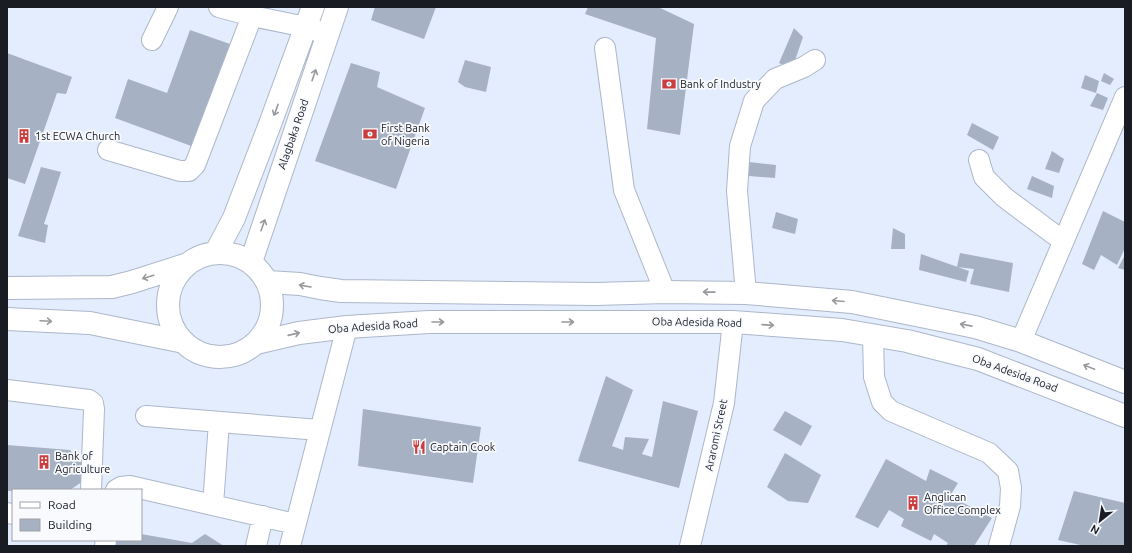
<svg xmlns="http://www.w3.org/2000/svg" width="1132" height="553" font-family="Ubuntu,sans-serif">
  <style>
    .building { fill: #a6b1c3 }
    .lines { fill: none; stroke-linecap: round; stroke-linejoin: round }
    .minor-casing { stroke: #acb7c9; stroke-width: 22 }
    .major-casing { stroke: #acb7c9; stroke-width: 24 }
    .minor { stroke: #fff; stroke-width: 20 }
    .major { stroke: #fff; stroke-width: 22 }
    .oneway { stroke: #98999c }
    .labels { text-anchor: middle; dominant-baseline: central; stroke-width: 3.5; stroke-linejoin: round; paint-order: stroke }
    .poi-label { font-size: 11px; fill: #191d23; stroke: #f8fafe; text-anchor: start }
    .street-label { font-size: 11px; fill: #191d23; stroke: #f8fafe }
  </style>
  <rect width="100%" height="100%" fill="#e4edfd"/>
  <path class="building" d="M375,7H436L424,39L371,20Z
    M588,7H658L694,24L680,135L647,129L656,38L585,14Z
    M794,28L803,37L792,69L779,63Z
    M190,30L230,44L194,147L115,118L128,79L167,93Z
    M7,53L72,77L66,94L57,93L25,184L7,178Z
    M465,60L491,67L486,92L465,87L458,82Z
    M351,63L380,72L377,87L425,108L396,189L315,161Z
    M1104,73L1114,79L1110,85L1101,81Z
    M1085,75L1099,81L1096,93L1081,88Z
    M1097,93L1108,98L1103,110L1090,106Z
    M972,123L999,137L993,150L967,135Z
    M1052,151L1064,159L1059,173L1045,169Z
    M749,162L776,165L775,178L749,176Z
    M41,167L61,172L44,224L48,225L45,243L18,236Z
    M1032,176L1054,186L1052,198L1027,189Z
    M1103,211L1125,222V248L1117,265L1101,255L1094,270L1082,264Z
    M776,212L798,219L795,234L772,228Z
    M893,228L905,234V249H891Z
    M960,253L1013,263L1009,292L970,284L974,269L957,267Z
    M921,254L969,271L966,282L919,270Z
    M1125,255V270L1118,268Z
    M606,376L633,390L612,446L623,450L625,437L649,439L642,454L652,457L663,401L698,411L679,488L578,461Z
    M363,409L481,427L473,483L358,466Z
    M785,411L812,426L801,446L773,430Z
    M7,445L70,450L92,475L70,490L7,491Z
    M785,453L821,475L808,503L788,501L767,487Z
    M886,459L926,481L930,469L958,483L950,496L992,518L974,546H946L948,543L934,534L931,541L901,526L904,519L889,510L878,528L855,517Z
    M1074,491L1125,503V546H1085L1058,540Z
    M141,534L192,543L205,534L224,546H106V540H141Z"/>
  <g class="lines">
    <defs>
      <path id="minor" d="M219,7L252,16L306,27L320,32
        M152,40L168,7
        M605,48L624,190L665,292
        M108,150L180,171H189L195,165L252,16
        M979,160L984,177L1004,197L1063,241
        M746,293L737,191L740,146L754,101L775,79L804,67L815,60
        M873,336L874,377L882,402L891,411L989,453L1008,471L1011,488L1010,506L999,546
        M1021,341L1125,97
        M7,390L89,400L93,403L94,409L91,490
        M146,416L319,430
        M116,490L121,487L130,486L295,524
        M213,505L219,422
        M7,513L13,514
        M105,546L106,540
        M256,546L263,516
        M290,546L347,327
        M690,546L724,403L733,322"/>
      <path id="major" d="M216,252L234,218L270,124L313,7
        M168 305a52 52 0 1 1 104 0a52 52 0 1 1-104 0Z
        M251,262L337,7
        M268,282L300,284L320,288L341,291L596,294L665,292L746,293L852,302L975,327L1021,341L1125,382
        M7,288L112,287L132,282L185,265
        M7,319L90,323L184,342
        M256,343L299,333L347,327L429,322H733L842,330L907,341L978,359L1125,416"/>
    </defs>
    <use href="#minor" class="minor-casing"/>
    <use href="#major" class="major-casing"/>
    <use href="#minor" class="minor"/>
    <use href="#major" class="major"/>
  </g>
  <defs><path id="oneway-shaft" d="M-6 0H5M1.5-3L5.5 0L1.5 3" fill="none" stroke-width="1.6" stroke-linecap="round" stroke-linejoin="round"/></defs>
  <g class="oneway">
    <use href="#oneway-shaft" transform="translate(314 75) rotate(-71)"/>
    <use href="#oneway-shaft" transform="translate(276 110) rotate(110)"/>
    <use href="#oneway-shaft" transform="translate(263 225) rotate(-71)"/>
    <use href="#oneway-shaft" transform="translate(148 277) rotate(163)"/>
    <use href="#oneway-shaft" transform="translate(305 286) rotate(-170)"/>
    <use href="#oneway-shaft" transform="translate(709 292) rotate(-179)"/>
    <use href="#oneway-shaft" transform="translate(838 301) rotate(-175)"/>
    <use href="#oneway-shaft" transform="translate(46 321) rotate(3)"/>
    <use href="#oneway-shaft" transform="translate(438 322)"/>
    <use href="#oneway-shaft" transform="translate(568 322)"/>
    <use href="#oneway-shaft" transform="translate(768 325) rotate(4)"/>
    <use href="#oneway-shaft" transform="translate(966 325) rotate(-169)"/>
    <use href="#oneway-shaft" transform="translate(294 334) rotate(-13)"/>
    <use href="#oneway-shaft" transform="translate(1089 367) rotate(-158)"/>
  </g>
  <defs>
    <symbol id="bank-bare" viewBox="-9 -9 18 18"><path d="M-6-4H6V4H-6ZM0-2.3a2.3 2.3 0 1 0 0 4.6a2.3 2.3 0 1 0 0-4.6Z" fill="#cb3c3d" stroke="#f8fafe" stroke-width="2.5" paint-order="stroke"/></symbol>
    <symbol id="building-bare" viewBox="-9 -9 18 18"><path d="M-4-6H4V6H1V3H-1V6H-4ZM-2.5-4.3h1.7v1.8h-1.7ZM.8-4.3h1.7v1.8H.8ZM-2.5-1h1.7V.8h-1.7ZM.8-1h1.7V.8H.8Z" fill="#cb3c3d" stroke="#f8fafe" stroke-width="2.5" paint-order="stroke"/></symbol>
    <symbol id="restaurant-bare" viewBox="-9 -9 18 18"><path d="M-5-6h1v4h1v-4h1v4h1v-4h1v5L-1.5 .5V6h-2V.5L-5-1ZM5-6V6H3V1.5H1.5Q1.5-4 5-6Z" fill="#cb3c3d" stroke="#f8fafe" stroke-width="2.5" paint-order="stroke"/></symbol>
  </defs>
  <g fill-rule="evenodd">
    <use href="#bank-bare" x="659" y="74" width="20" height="20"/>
    <use href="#bank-bare" x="360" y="124" width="20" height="20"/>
    <use href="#building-bare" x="14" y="126" width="20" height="20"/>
    <use href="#restaurant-bare" x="409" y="437" width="20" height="20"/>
    <use href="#building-bare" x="34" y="452" width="20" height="20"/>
    <use href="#building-bare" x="903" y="493" width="20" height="20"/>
  </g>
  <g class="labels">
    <g class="poi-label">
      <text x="680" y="84">Bank of Industry</text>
      <text x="381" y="128">First Bank<tspan x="381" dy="13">of Nigeria</tspan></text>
      <text x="35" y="136">1st ECWA Church</text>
      <text x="430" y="447">Captain Cook</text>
      <text x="55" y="456">Bank of<tspan x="55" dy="13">Agriculture</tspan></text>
      <text x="924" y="497">Anglican<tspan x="924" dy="13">Office Complex</tspan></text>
    </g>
    <g class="street-label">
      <text transform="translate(293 134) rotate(-71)">Alagbaka Road</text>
      <text transform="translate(697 322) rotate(1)">Oba Adesida Road</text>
      <text transform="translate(373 326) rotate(-4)">Oba Adesida Road</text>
      <text transform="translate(1015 373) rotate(20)">Oba Adesida Road</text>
      <text transform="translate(716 435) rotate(-78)">Araromi Street</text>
    </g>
  </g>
  <rect width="1132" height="553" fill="none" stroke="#191d23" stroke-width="16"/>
  <rect x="12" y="489" width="130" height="52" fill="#f8fafe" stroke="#9fa2a6"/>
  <rect x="20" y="502" width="20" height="6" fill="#ffffff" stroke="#9fa2a6"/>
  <text x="48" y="509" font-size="12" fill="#191d23">Road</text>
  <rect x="20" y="519" width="20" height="12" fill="#a6b1c3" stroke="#9fa2a6"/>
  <text x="48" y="529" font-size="12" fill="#191d23">Building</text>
  <g transform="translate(1100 521) rotate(210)" stroke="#f8fafe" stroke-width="3" paint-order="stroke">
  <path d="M0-3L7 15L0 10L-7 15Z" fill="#191d23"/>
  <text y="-6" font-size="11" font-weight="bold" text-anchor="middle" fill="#191d23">N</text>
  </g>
</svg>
